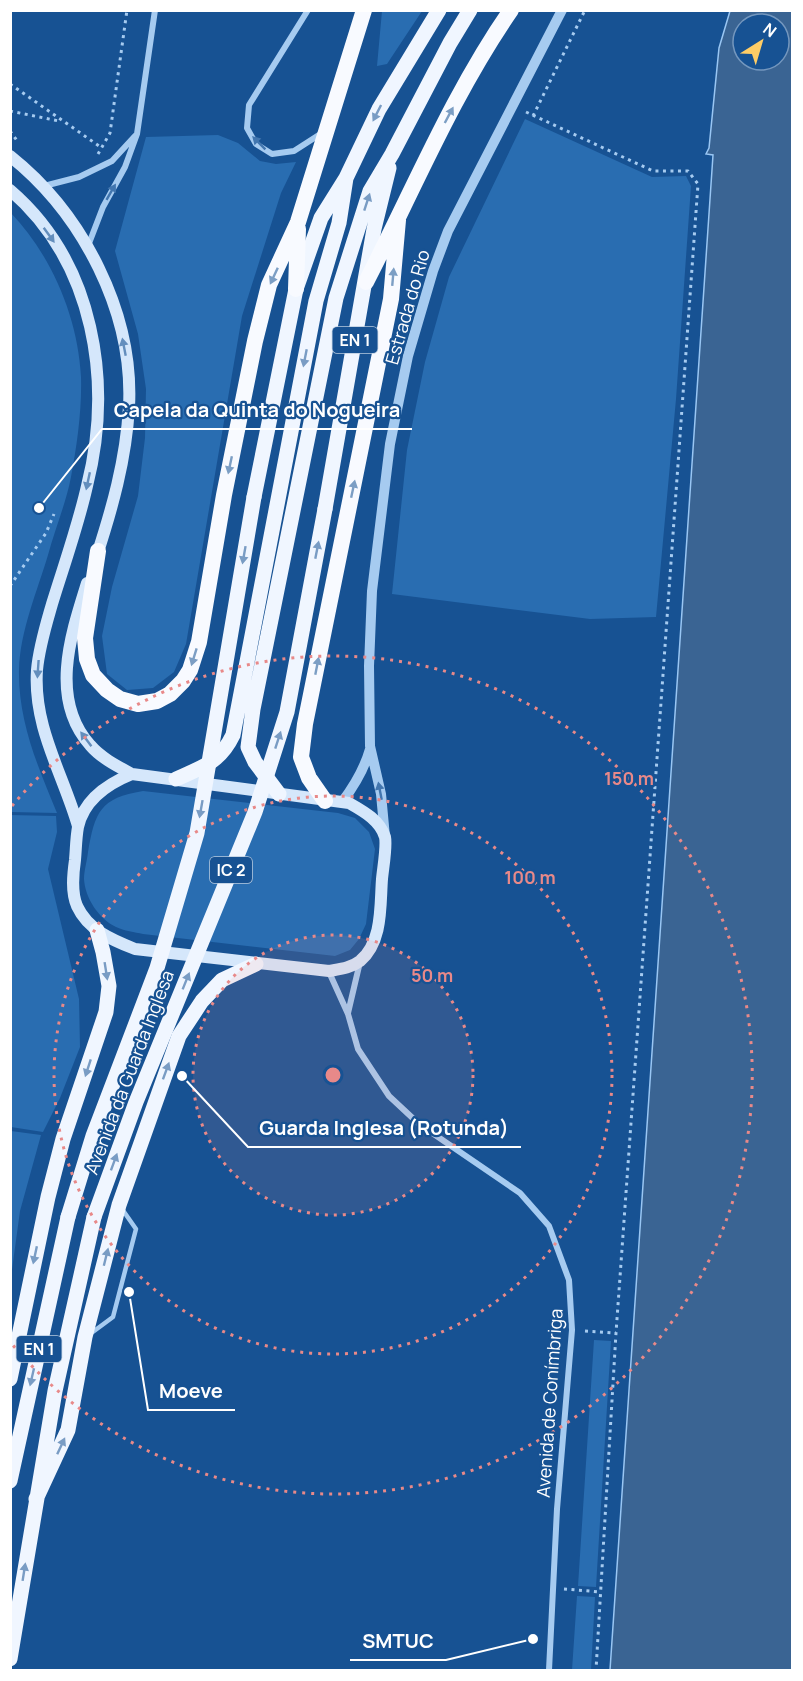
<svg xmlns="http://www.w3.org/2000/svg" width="803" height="1681" font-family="Manrope,sans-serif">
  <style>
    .green { fill: #296db1 }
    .water { fill: #3a6493; stroke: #99c6f3; stroke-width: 1.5; fill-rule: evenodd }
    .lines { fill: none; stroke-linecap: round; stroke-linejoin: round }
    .path { stroke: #a6cbf0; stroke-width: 3; stroke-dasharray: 3 4.5; stroke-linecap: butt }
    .service { stroke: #a6cbf0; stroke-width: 4.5 }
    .minor { stroke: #a6cbf0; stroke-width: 6 }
    .tertiary { stroke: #a6cbf0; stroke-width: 10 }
    .secondary { stroke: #d5e7fb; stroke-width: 12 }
    .primary { stroke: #f0f6ff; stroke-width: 15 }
    .trunk { stroke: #f8faff; stroke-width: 16 }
    .primary-bridge { stroke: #f0f6ff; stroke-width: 15 }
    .oneway { fill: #799cc4 }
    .oneway2 { fill: #7c9ec4 }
    .oneway3 { fill: #4276af }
    .oneway4 { fill: #638ebd }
    .ring { fill: none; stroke: #e88989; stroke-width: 3; stroke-dasharray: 3 6 }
    .labels { text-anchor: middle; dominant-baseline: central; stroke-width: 4.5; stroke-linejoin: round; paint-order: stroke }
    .shield { fill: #175293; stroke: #b9cbdf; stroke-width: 1.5 }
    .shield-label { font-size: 16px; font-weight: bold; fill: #fff }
    .street-label { font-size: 18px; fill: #fff; stroke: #175293 }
    .centre { fill: #e88989; stroke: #175293; stroke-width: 3 }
    .ring-label { font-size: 18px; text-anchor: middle; font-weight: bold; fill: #e88989; stroke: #175293; stroke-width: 4.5; stroke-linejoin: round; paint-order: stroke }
    .leader { fill: none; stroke: #fff; stroke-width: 2 }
    .callout-dot { fill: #fff; stroke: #175293; stroke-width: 2 }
    .callout-label { font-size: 20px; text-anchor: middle; font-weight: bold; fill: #fff; stroke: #175293; stroke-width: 4.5; stroke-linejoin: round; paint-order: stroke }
  </style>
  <rect width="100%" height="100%" fill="#175293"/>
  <path class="green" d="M382,11H422L387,64L377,66Z
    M525,119L652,177L686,176L691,186L676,399L656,617L590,619L392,594L407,450L425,362L449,277Z
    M218,135L238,143L260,161L276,164L296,162L281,193L242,316L186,644L174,672L153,688L127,690L107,674L102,636L112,587L138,496L145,438L146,389L138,334L115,251L146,137Z
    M11,213C52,256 78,318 81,377C82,410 77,445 71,477C66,503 55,529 48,555C37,592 20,631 19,670C18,721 38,767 57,813L11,812Z
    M143,791L338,813L355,818L369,832L375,849L366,924L359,939L350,950L335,956L143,934C135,932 124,931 116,927C99,919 85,898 84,879C84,871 87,861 88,852C95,812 100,798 143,791Z
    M10,815L56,816L57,832L48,869L79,999L80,1047L60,1098L43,1132L11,1127Z
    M11,1131L41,1135L20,1211L11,1277Z
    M594,1340L611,1341L596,1587L578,1586Z
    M577,1596L595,1597L591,1670H572Z"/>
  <path class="water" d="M730,11H792V1670H610L713,155L706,154L709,148L719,48ZM743,24H779V60H743Z"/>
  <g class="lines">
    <path class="path" d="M10,84L102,148
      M10,111L59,121
      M526,112L653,171H688L698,184L616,1333L596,1670
      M533,116L585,10
      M10,131L18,142
      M98,154L110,133L127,10
      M10,586L46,533L54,514
      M585,1331L616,1333
      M564,1589L601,1592"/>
    <path class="service" d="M90,1334L113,1317L136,1229L122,1209"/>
    <path class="minor" d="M308,10L249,105L247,128L256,144L272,154L294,151L322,133
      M44,186L79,177L112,161L135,136
      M88,246L103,207L125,167L137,134L155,10
      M329,972L348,1014L358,1049L389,1096L419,1124L520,1193L549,1226L569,1280L572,1330L557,1509L549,1670
      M348,1013L360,962"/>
    <path class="tertiary" d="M342,802C355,785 364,770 370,749
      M385,837L381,794L370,746L369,666L372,591L390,444L408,356L433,271L448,231L562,10"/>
    <path class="secondary" d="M10,156C83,214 134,313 129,407C126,460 112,509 96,558
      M10,190C95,263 113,383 87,486C78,526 64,565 52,604C46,625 39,647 37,670C33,727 63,774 78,826
      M87,583C71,634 49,699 90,745C101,758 117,766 132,774L349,803C363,811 380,820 385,837C387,846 383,868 382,879C380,905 383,942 360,961C351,968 340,969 329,971L135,949C112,940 88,930 77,906C71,892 73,874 75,860C76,849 76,838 78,827C84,800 107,784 132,774"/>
    <path class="primary" d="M254,497L296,289L321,218L346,178L379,109L439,10
      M325,509L374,229L389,168
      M176,779C203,767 220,762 233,735L316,301L339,223L346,178
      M279,794L255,762L248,747L253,709L336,298L370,191L392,154L450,43L470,10
      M10,1379L48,1197L63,1139L106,1012L109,986L103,952L97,930
      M10,1481L68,1217
      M36,1499L68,1430L85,1337L119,1205L179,1036L202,1001L222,980L256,964
      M10,1659L55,1391L94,1217"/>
    <path class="trunk" d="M366,282C413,191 452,95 511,10
      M296,289L298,229
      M98,551L85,638L87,659L93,675L107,690L120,699L138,704L157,701L170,694L183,681L190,670L199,642L224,495L255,341L269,285L298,222L364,10
      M325,801L309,778L301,757L305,724L391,299L398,220"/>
    <path class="primary-bridge" d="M68,1217L93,1136L157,968L197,833L254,497
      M94,1217L136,1102L255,812L287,712L325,509"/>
  </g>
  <defs><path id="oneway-solid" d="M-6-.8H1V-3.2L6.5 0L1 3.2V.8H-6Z" transform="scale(1.5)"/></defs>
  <g class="oneway">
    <use href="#oneway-solid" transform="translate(377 113) rotate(117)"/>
    <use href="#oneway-solid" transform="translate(367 202) rotate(-72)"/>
    <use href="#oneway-solid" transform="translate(305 358) rotate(101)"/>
    <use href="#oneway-solid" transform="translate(317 550) rotate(-79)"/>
    <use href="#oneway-solid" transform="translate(244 555) rotate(100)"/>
    <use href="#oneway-solid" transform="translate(278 740) rotate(-72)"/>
    <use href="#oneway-solid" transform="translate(201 809) rotate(100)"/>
    <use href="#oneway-solid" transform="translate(106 971) rotate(81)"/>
    <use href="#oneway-solid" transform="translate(186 981) rotate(-68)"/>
    <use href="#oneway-solid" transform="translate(88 1068) rotate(108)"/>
    <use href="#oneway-solid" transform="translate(166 1071) rotate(-70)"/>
    <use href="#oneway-solid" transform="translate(114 1162) rotate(-70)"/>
    <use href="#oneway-solid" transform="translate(35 1255) rotate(102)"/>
    <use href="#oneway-solid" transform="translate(106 1257) rotate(-76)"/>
    <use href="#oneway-solid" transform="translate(32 1377) rotate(103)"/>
    <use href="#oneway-solid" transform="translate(61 1446) rotate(-65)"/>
    <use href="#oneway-solid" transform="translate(24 1572) rotate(-81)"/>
  </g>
  <g class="oneway2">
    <use href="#oneway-solid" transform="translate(449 115) rotate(-62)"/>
    <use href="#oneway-solid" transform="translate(274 276) rotate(115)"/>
    <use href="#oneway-solid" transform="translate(393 277) rotate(-85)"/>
    <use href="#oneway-solid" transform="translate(230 465) rotate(102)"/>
    <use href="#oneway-solid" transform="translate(353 489) rotate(-78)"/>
    <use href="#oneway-solid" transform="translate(194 657) rotate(107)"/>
    <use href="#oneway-solid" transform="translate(317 666) rotate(-79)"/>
  </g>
  <g class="oneway3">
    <use href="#oneway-solid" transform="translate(259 143) rotate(-135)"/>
    <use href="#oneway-solid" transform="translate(111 192) rotate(-60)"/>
    <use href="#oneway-solid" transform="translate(380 791) rotate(-101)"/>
  </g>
  <g class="oneway4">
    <use href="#oneway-solid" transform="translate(49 235) rotate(54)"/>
    <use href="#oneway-solid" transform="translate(124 347) rotate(-101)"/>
    <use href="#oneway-solid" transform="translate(88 481) rotate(102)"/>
    <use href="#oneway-solid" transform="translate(38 669) rotate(94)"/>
    <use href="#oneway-solid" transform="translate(86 739) rotate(-127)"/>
  </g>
  <circle cx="333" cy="1075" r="140" fill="#e88989" fill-opacity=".12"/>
  <g class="ring">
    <circle cx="333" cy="1075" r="140"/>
    <circle cx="333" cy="1075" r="279"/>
    <path d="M12 806A419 419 0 1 1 12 1344"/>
  </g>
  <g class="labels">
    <g class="shield">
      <rect x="332.5" y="327" width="45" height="26" rx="4.5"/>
      <rect x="210" y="857" width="42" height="26" rx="4.5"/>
      <rect x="16.5" y="1336" width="45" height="26" rx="4.5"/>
    </g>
    <g class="shield-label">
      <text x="355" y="340">EN 1</text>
      <text x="231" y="870">IC 2</text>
      <text x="39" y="1349">EN 1</text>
    </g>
    <g class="street-label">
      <text transform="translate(407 307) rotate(-74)">Estrada do Rio</text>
      <text transform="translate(129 1072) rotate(-69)">Avenida da Guarda Inglesa</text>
      <text transform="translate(549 1403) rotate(-86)">Avenida de Conímbriga</text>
    </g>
  </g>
  <circle cx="333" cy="1075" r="9" class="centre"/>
  <g class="ring-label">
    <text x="629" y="785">150 m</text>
    <text x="530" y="884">100 m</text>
    <text x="432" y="982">50 m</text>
  </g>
  <path class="leader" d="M39 508L102 429H412M182 1076L248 1147H521M129 1292L148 1410H235M533 1639L446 1660H350"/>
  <g class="callout-dot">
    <circle cx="39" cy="508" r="6"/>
    <circle cx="182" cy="1076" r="6"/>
    <circle cx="129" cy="1292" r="6"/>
    <circle cx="533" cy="1639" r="6"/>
  </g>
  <g class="callout-label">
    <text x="257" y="417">Capela da Quinta do Nogueira</text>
    <text x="384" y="1135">Guarda Inglesa (Rotunda)</text>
    <text x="191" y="1398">Moeve</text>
    <text x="398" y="1648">SMTUC</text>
  </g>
  <rect width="803" height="1681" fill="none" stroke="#ffffff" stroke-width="24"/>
  <g transform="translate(761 42) rotate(37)"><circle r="28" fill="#175293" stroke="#7497be" stroke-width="1.5"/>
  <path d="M0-4.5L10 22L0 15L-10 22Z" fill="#ffcd66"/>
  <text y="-9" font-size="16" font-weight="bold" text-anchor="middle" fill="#ffffff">N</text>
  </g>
</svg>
